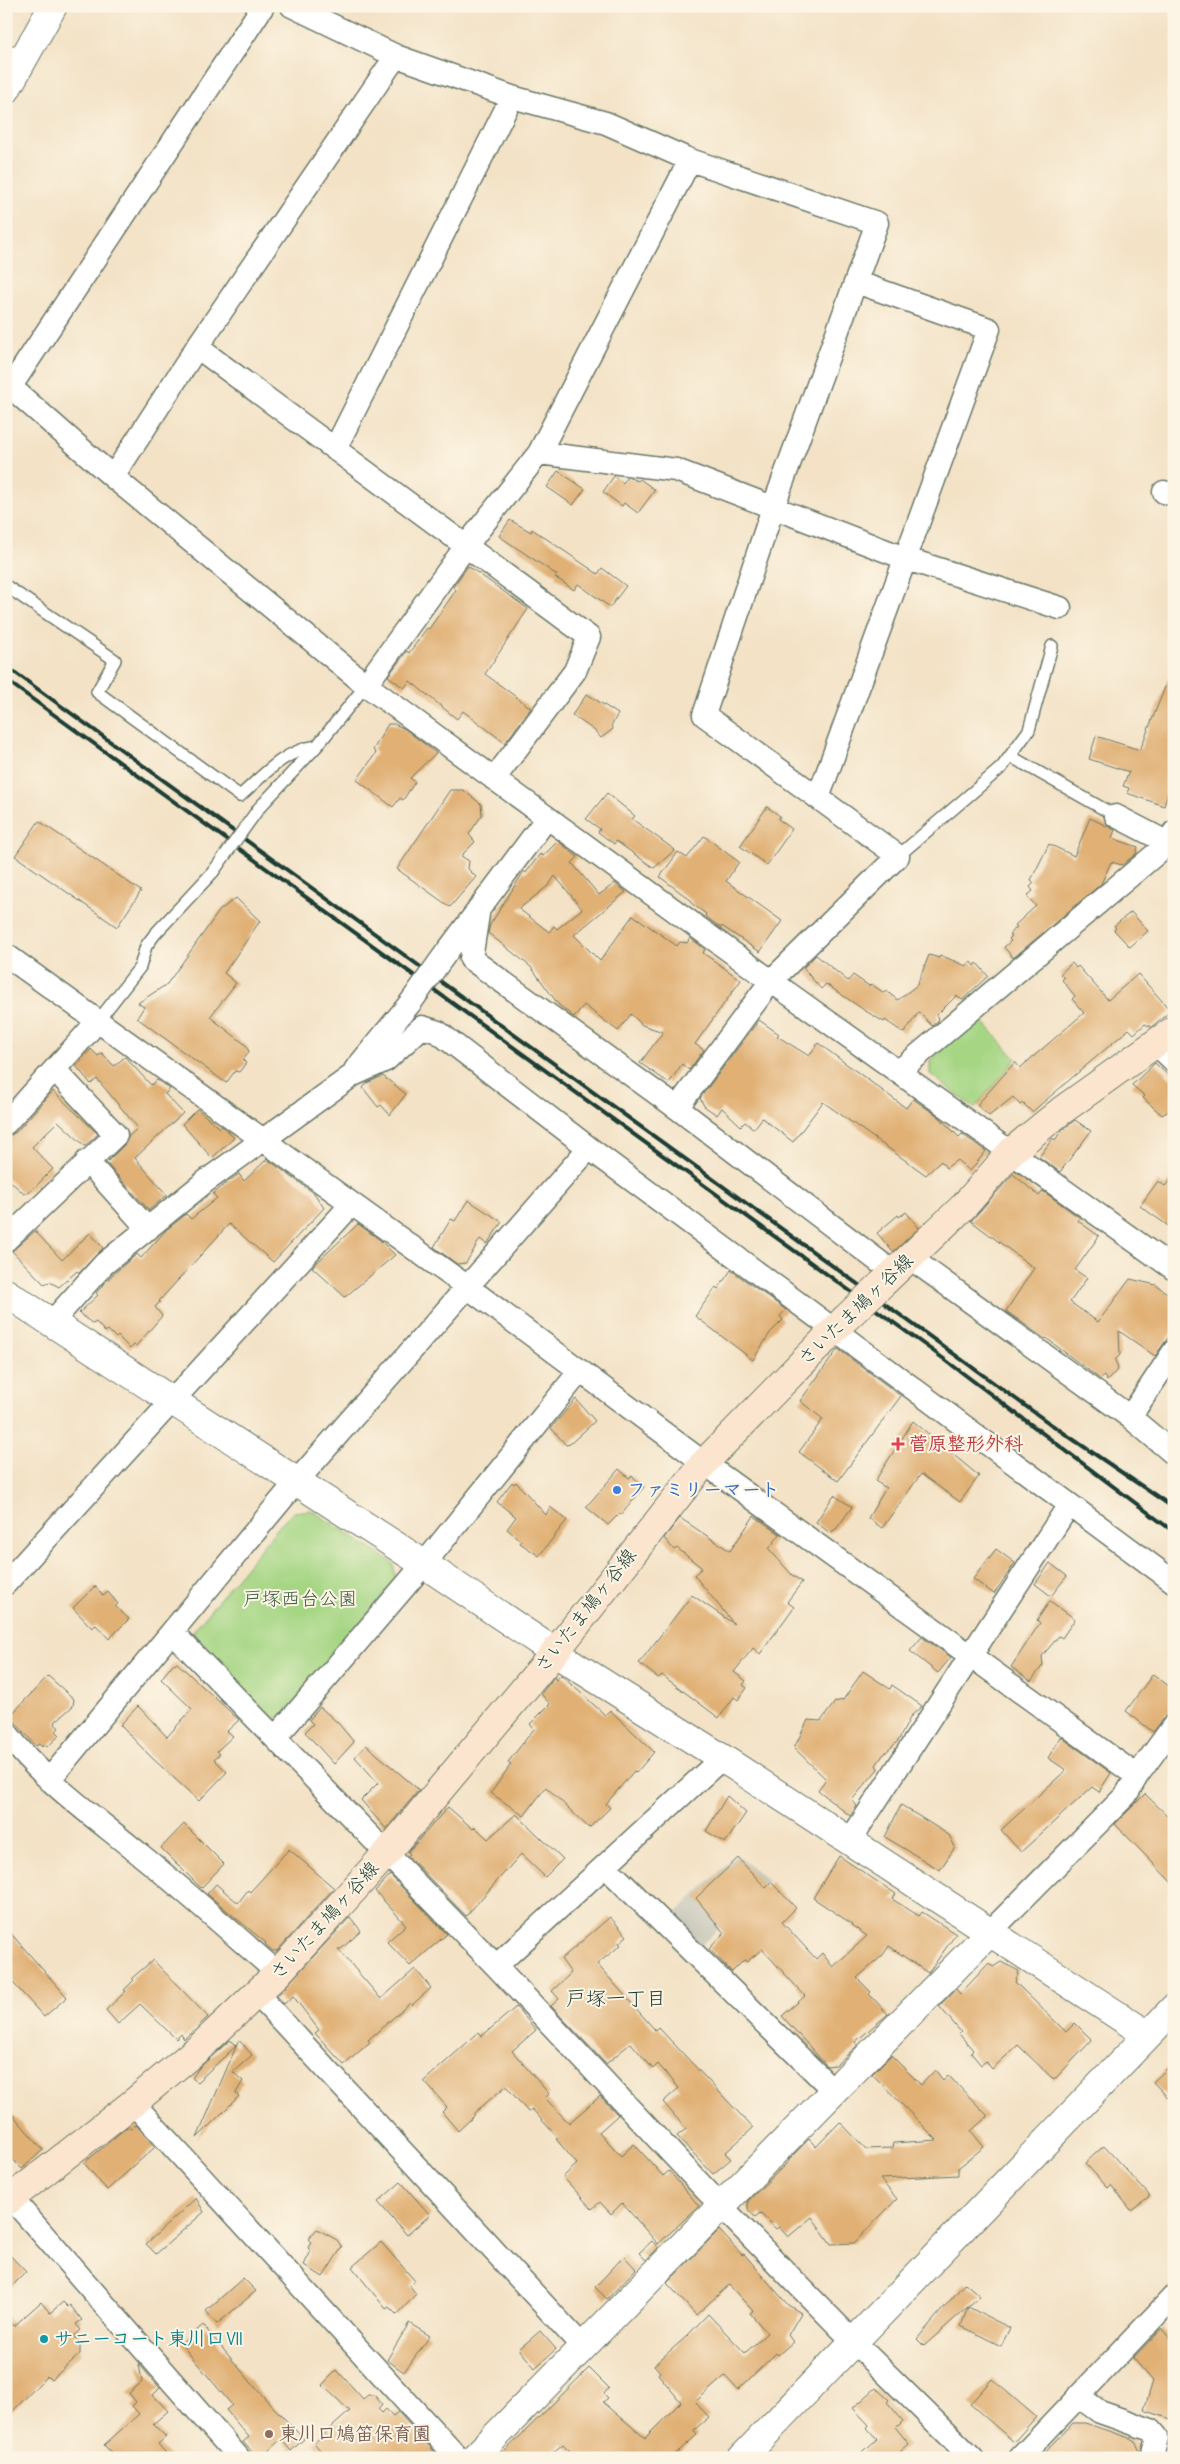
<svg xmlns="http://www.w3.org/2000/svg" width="1180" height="2464" font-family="'Architects Daughter','Klee One',sans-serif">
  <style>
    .industrial { fill: #c5c5b8 }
    .green { fill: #a6d684; stroke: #628a5c }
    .building { fill: #e0b075; fill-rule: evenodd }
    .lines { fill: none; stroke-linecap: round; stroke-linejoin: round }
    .service-casing { stroke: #697767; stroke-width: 14 }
    .minor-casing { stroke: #697767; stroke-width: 25 }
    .tertiary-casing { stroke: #697767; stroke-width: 30 }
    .secondary-casing { stroke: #697767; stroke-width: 30 }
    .service { stroke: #fff; stroke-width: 11 }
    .minor { stroke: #fff; stroke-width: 22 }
    .tertiary { stroke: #fff; stroke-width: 28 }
    .secondary { stroke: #fbe5cf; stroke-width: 28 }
    .rail { stroke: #1f3d34; stroke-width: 4 }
    .service-bridge-casing { stroke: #697767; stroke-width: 14; stroke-linecap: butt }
    .minor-bridge-casing { stroke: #697767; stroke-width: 25; stroke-linecap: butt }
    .secondary-bridge-casing { stroke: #697767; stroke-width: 30; stroke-linecap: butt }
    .service-bridge { stroke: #fff; stroke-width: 11 }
    .minor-bridge { stroke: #fff; stroke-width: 22 }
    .secondary-bridge { stroke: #fbe5cf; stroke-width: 28 }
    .health-dot { fill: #e0444e; stroke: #fcf5e5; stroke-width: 2 }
    .shop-dot { fill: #3f7fe0; stroke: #fcf5e5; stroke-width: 2 }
    .culture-dot { fill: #0f9aa8; stroke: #fcf5e5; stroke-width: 2 }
    .education-dot { fill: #8d6e63; stroke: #fcf5e5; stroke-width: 2 }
    .labels { text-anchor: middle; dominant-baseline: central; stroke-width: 4; stroke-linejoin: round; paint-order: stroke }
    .street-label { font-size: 19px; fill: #1f3d34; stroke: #fcf5e5 }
    .health-label { font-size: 19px; font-weight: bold; fill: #be3a42; stroke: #fcf5e5; text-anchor: start }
    .shop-label { font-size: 19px; font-weight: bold; fill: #366cbe; stroke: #fcf5e5; text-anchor: start }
    .park-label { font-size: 19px; fill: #3a5c44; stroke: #fcf5e5 }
    .culture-label { font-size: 19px; font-weight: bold; fill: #0d838f; stroke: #fcf5e5; text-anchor: start }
    .education-label { font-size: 19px; font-weight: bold; fill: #785e54; stroke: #fcf5e5; text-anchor: start }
    .neighbourhood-label { font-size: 20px; fill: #1f3d34; stroke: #fcf5e5 }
  </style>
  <rect width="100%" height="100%" fill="#fcf5e5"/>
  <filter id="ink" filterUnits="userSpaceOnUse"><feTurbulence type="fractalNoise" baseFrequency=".02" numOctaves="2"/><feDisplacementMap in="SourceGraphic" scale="10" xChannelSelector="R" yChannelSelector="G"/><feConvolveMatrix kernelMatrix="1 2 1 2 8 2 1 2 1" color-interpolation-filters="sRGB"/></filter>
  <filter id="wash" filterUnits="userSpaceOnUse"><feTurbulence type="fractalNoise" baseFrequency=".0096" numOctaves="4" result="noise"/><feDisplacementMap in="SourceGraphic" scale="20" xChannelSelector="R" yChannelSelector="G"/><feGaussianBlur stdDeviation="1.12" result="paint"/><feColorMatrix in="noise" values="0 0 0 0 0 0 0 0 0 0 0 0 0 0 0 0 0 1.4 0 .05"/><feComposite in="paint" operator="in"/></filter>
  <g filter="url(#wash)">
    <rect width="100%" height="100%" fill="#f3e2c6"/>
    <path class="industrial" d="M737,1855L768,1881L699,1947L671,1918Z"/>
    <path class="green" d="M979,1017L1016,1059L974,1108L930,1074V1060Z
      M311,1510L393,1563L396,1580L282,1718H266L193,1640L194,1630L285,1519L294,1512Z"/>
    <g id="blocks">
      <path class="building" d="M558,471L585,489L573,505L547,487Z
        M614,476L623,483L627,477L638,481L640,479L655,490L638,513L624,503L622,506L603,492Z
        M510,520L531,532L532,529L598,574L602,568L626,586L610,607L578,584L574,590L555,577L557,575L499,536Z
        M468,566L528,609L485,674L531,708L505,743L463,711L457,719L410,681L404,688L388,676L407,651L409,653L427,628L429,629L456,590L453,587Z
        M1171,672L1174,673V771L1164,806L1127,793L1129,788L1123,786L1129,772L1089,759L1096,736L1140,750Z
        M587,694L618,714L611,726L613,729L601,738L595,731L572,715Z
        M388,724H394L405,729L436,753L410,778L415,782L403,800L400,798L393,807L357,780L376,753L373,750Z
        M450,790H463L481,804L482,815L469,834L475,842L461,856L469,861L468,869L476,877L450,907L397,869Z
        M607,793L635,816L632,819L675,850L654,868L616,841L614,844L598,832L600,829L586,819Z
        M767,807L780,816L778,819L792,829L767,865L740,846Z
        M1090,818L1115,830L1112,838L1138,847L1136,854L1122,865L1111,862L1101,884L1013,958L1004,947L1011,941L1009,939L1012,936L1009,934L1017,927L1015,925L1036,906L1027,896L1033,891L1030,887L1034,883L1031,880L1049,844L1074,856Z
        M39,821L141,891L117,927L15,856Z
        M704,836L739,862L726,881L782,921L760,952L722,926L721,928L705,916L706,914L691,903L692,901L660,877L678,852L687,858Z
        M558,841L578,857L572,863L599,895L615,883L626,892L574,935L600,961L633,915L677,946L680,942L687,943L690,938L705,949L703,953L741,980L695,1044L704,1050L689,1070L682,1064L669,1083L640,1063L663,1032L642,1025L631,1014L618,1031L584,1005L574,1017L558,1004L531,967L488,933L490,925L524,871L526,873L540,854L543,856ZM555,876L582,909L557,929L554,926L549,932L519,909L549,885Z
        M236,898L260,921L224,973L236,983L210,1017L246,1045L249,1052L243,1060L246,1063L239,1072L235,1071L226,1083L137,1018L144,1007L138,1003L167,984L220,910Z
        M1131,912L1148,931L1130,947L1114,930L1116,928L1114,926Z
        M816,955L848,981L853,975L869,986L871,984L884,993L886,991L898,1000L917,985L929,955L939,958L940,955L966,966L971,962L974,966L977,963L988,976L962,1000L957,995L937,1015L938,1021L932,1026L919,1012L904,1033L885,1020L884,1022L864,1010L826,984L821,989L803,968Z
        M1072,963L1076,968L1078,966L1108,1000L1138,974L1171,1011L1151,1027L1145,1024L1134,1034L1129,1029L1032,1112L1023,1103L1020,1105L1013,1097L989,1116L977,1105L1015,1062L1020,1068L1084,1013L1072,999L1075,996L1062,980L1064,978L1060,974Z
        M759,1020L779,1034L777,1036L809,1056L818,1043L906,1108L913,1099L938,1116L959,1137L962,1134L986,1151L970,1171L957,1160L946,1168L941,1161L926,1175L823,1102L793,1142L762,1118L754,1129L745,1122L741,1126L722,1108L717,1115L704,1106L700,1098Z
        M91,1049L98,1056L102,1053L114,1066L125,1057L151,1085L157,1080L170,1089L165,1094L183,1113L135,1158L167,1195L149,1210L106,1163L125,1144L129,1136L138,1128L97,1079L91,1084L76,1066Z
        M1155,1063L1174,1081V1108L1162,1115L1143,1098L1145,1096L1132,1085Z
        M383,1076L406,1094L390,1115L381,1105L378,1107L363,1088L367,1083Z
        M53,1091L98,1134L85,1146L58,1121L32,1147L53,1169L32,1190L24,1194L6,1177V1138L16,1132Z
        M197,1109L220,1128L222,1126L227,1130L234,1138L212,1158L182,1124Z
        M1075,1120L1091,1131L1060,1172L1039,1157L1053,1138L1055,1140L1062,1130Z
        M267,1159L314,1193L324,1208L273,1262L229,1224L159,1301L160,1302L155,1307L162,1316L136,1346L134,1345L130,1349L118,1336L116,1338L108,1330L105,1332L96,1322L93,1324L79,1313L98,1295L96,1293L113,1274L137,1254L141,1258L166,1230L186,1214L191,1219L217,1198L213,1194L225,1184L239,1174L244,1181Z
        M1013,1174L1039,1196L1043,1191L1080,1218L1078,1221L1099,1236L1075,1270L1087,1278L1070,1302L1098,1322L1130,1279L1156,1285L1174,1298V1329L1155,1356L1119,1331L1120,1355L1115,1360L1118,1369L1107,1381L1104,1376L1100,1379L1046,1338L1045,1339L1006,1311L1034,1268L971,1221Z
        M1174,1176V1230L1140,1206L1158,1181L1165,1186Z
        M468,1200L502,1222L487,1244L480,1239L466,1263L457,1264L434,1247L451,1219L455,1221Z
        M906,1212L919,1228L893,1252L877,1233L898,1215L899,1217Z
        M358,1224L380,1240L395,1255L345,1297L312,1267Z
        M35,1231L62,1260L90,1233L103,1248L79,1273L77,1271L59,1287L50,1282L44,1284L12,1251Z
        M731,1270L786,1310L780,1316L783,1320L770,1333L753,1360L695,1316L716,1287L718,1289Z
        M838,1349L901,1396L838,1481L799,1452L823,1419L800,1401Z
        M576,1399L595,1421L570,1444L566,1445L551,1428Z
        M913,1421L979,1476L960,1502L921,1474L882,1528L868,1518L886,1488L875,1481Z
        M619,1469L629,1478L632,1476L644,1487L621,1515L620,1513L608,1525L586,1507Z
        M512,1482L514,1484L516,1482L546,1515L550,1507L567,1520L539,1556L520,1543L521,1541L507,1529L516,1517L497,1502Z
        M834,1495L852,1507L837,1528L830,1533L816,1522Z
        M754,1516L780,1534L769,1549L792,1575L802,1582L787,1602L794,1607L760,1654L753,1648L734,1672L746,1681L743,1685L747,1688L738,1700L734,1697L719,1718L662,1675L658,1678L639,1663L692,1595L734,1624L694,1575L702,1568L677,1548L674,1550L664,1538L680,1518L730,1551Z
        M996,1549L1015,1563L994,1594L973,1579Z
        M1050,1563L1067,1576L1051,1596L1035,1584Z
        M95,1586L103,1596L108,1592L118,1604L115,1606L129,1619L109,1639L96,1625L92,1628L73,1608Z
        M1050,1601L1075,1619L1062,1638L1059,1636L1042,1656L1043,1665L1031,1681L1011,1667L1040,1623L1037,1620Z
        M922,1637L951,1657L938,1673L910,1651Z
        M177,1663L239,1720L227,1731L233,1736L217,1751L220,1754L214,1759L227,1772L199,1801L150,1756L120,1725L138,1706L167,1737L192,1709L161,1679L173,1664Z
        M863,1671L890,1689L892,1685L922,1706L911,1716L898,1741L883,1755L876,1765L878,1769L852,1800L857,1806L850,1816L818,1790L826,1779L794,1748L808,1720L821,1721L835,1702L843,1700Z
        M1153,1674L1174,1690V1705L1153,1732L1126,1711Z
        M561,1675L605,1715L610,1710L654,1752L636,1773L634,1771L606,1804L610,1808L589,1828L546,1787L524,1816L491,1793L511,1764L508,1762L534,1729L530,1724L550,1704L541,1694L554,1677L556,1680Z
        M48,1676L74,1699L73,1706L56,1721L55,1724L59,1728L56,1731L60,1735L47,1747L45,1744L42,1747L39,1744L36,1746L10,1716Z
        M320,1707L338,1723L354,1742L334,1764L305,1732L313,1724L309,1720Z
        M1061,1737L1111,1773L1099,1792L1092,1787L1021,1852L1001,1830L1066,1770L1048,1758Z
        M366,1745L419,1790L386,1829L361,1800L378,1783L355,1757Z
        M1145,1794L1174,1822V1885L1115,1824Z
        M727,1796L746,1813L725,1843L706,1831Z
        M901,1805L949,1835L955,1847L940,1870L885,1837Z
        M448,1807L473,1829L475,1827L488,1839L516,1814L563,1859L545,1877L521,1854L466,1916L408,1856L410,1854L408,1852Z
        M184,1824L224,1864L201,1888L161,1848Z
        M289,1849L334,1888L277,1951H273L265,1944L266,1943L207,1894L216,1884L238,1903L248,1890L250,1892Z
        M839,1856L896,1894L892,1899L919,1916L922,1912L956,1934L928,1973L889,1946L883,1955L857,1978L871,1992L869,1994L888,2014L855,2042L858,2045L836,2065L827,2066L782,2016L805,1996L762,1949L747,1962L744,1960L732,1972L709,1949L724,1933L696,1898L738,1858L766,1888L771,1882L796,1908L782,1922L816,1959L822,1953L833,1967L867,1936L851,1925L852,1924L813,1898Z
        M390,1875L447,1934L410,1966L387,1942L406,1925L375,1891Z
        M350,1917L361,1931L341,1949H338L381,1999L415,1969L431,1988L412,2005L410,2003L368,2040L370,2042L344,2065L315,2033L319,2030L293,1996L284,2004L277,1996Z
        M610,1917L627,1936L619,1943L621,1945L597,1964L655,2030L658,2027L753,2128L725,2153L731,2159L713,2174L677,2136L686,2129L663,2102L679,2088L658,2064L653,2069L631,2043L606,2064L551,2006L559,1999L552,1991L571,1973L561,1959Z
        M6,1928L67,1997L44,2017L6,1975Z
        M153,1960L208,2017L184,2039L181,2034L176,2039L140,2004L118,2024L106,2010L126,1991L124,1990L134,1980L132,1978Z
        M1001,1962L1019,1971L1015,1982L1066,2032L1075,2023L1092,2040L1054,2080L1018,2045L992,2069L986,2061L981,2065L971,2053L973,2050L959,2034L961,2032L939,2006L956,1989L960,1994L989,1963L993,1967Z
        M516,2007L536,2030L512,2051L549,2094L545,2098L569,2123L600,2096L618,2115L599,2132L621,2156L634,2144L663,2176L669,2171L699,2206L658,2244L622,2203L611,2214L600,2202L592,2209L563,2177L577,2164L556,2139L558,2138L532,2109L528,2112L506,2086L474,2113V2116L458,2131L442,2112L447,2107L424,2081L479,2032L482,2036Z
        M230,2040L236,2046L197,2082L192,2078L199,2068Z
        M239,2040L252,2055L233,2072L243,2081L236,2093L239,2096L197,2138Z
        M891,2055L921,2085L935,2070L943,2080L948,2075L988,2116L971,2131L984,2147L958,2168V2175L880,2179L897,2199L854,2243L831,2244L812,2217L788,2237L779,2227L776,2229L760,2213L755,2217L748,2209V2201L789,2161L788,2160L809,2139L816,2147L840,2122L866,2149L892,2148L893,2143L937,2140L872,2074Z
        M1174,2062V2104L1153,2082Z
        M6,2107L43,2150L22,2169L6,2152Z
        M136,2125L155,2147L107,2190L84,2163L127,2127L132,2129Z
        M1104,2146L1150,2196L1131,2210L1111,2185L1108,2188L1085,2163Z
        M401,2182L430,2215L407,2235L378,2202Z
        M196,2198L204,2212L156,2254L146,2244Z
        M317,2229L337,2240L342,2247L323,2277L304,2265L311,2251L308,2248L311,2242L308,2239Z
        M719,2230L742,2255L744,2254L788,2305L801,2313L788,2335L793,2342L778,2355L776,2353L738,2390L725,2376L695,2402L709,2417L694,2430L697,2435L671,2458H577L563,2444L546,2458H498L589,2368L609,2388L604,2394L608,2398L603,2402L645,2438L681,2402L658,2374L660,2372L654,2365L687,2336L708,2314L745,2353L767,2333L750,2313L753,2311L729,2285L696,2315L667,2283Z
        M652,2241L658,2248L646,2260L639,2253Z
        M381,2242L415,2281L410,2286L416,2294L397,2315L389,2307L386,2309L352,2267Z
        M6,2251L26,2272L6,2292Z
        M624,2256L636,2269L607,2299L595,2287Z
        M243,2278L256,2291L217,2324L206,2311Z
        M965,2283L980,2296L924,2346L917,2339Z
        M41,2302L50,2313L63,2302L68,2307L70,2305L82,2320L76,2324L81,2330L74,2336L80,2342V2354L51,2380L47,2376L6,2418V2316L14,2326Z
        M968,2307L1010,2328L1001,2346L961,2326Z
        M409,2323L430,2336L404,2372L387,2360Z
        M203,2325L260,2393L304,2439L291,2451L281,2439L261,2458H258L243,2442L249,2437L226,2410L232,2405L181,2344Z
        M1162,2328L1174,2342V2420L1144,2410L1153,2381L1133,2358Z
        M540,2331L556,2349L535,2368L519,2349Z
        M139,2364L160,2388L153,2395L168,2411L153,2424L166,2437L158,2444L170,2458H116L104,2445L139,2414L132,2406L136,2402L129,2393L142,2382Z
        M337,2370L363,2399L368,2395H374L382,2404L378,2409L382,2413L386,2409L393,2416L398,2412L440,2458H327L314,2443L350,2411L322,2385Z
        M992,2379L1036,2417L1014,2442L970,2404Z
        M876,2388L889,2400L887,2402L903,2421L896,2428L909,2444L893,2458H856L877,2439L867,2428L869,2425L853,2408Z
        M1073,2423H1085L1135,2440L1140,2452L1139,2458H1040Z"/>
    </g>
  </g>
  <g filter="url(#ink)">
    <use href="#blocks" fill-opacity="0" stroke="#697767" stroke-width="1"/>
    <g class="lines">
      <defs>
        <path id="service" d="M6,586L115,660L97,692L240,796C265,774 283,751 317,746L366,685
          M1010,756L1116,816
          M259,808L317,746
          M898,856L1002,767L1029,730L1052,646
          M98,1021L140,967L146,946L155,934L213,872"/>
        <path id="minor" d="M292,6L396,56L512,97L606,123L690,160L877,223L773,508L704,715L898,856L771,981L677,1108
          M6,55L22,63
          M197,347L589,637L575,671L494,779
          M6,383L113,477L366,685L771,981L1174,1269
          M11,386L263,6
          M335,449L512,97
          M539,453L676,470L907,559L1060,608
          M113,477L197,347L396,56
          M1164,492L1174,495
          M366,685L466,546L539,453L690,160
          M818,798L989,329L856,282
          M1116,816L1174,846
          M479,908L471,959L677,1108L894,1273
          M446,953L547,818
          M6,955L466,1286L704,1463L1137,1776
          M1155,1043L1174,1061
          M355,1070L411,1002
          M898,1072L1170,842L1174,832
          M6,1123L98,1021
          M87,1161L148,1229
          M6,1240L116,1135L55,1070
          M909,1257L1130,1417L1174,1454
          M51,1323L104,1264L206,1181L353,1075L386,1060L422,1027L438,1032L589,1148L1174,1582
          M1130,1417L1174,1351
          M6,1583L351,1205
          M173,1633L496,1966L720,2205L854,2342L972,2458
          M6,1732C42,1781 95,1817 142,1856C188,1893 233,1934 278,1973
          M276,1737L424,1564L580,1371
          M49,1780L297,1481L589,1148
          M849,1842L1069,1505
          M606,1867L833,2090
          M989,1933L1126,1795L1137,1776L1174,1725
          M496,1966L722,1758
          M257,1994L582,2346
          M133,2103L458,2458
          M6,2192L239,2458
          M1078,2396L1100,2412L1151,2430L1157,2437L1152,2458
          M1020,2458L1174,2296"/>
        <path id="tertiary" d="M6,90L53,6
          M6,1293L424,1564L571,1663L722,1758L1148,2035
          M474,2458L989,1933
          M742,2458L1174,2008"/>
        <path id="secondary" d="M885,1281L965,1205L1012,1151L1061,1111L1174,1030
          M6,2202L133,2103L200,2047L278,1973L386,1854L555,1652L704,1463L844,1320"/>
      </defs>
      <use href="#service" class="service-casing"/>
      <use href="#minor" class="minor-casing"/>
      <use href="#tertiary" class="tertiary-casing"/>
      <use href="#secondary" class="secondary-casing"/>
      <use href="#service" class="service"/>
      <use href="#minor" class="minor"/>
      <use href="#tertiary" class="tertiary"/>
      <use href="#secondary" class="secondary"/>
      <path class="rail" d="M6,666L1049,1423L1174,1508
        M6,680L944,1359L1174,1532"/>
      <defs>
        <path id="service-bridge" d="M213,872L259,808"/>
        <path id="minor-bridge" d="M411,1002L446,953"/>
        <path id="secondary-bridge" d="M844,1320L885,1281"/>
      </defs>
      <use href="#service-bridge" class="service-bridge-casing"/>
      <use href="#minor-bridge" class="minor-bridge-casing"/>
      <use href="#secondary-bridge" class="secondary-bridge-casing"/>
      <use href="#service-bridge" class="service-bridge"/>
      <use href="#minor-bridge" class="minor-bridge"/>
      <use href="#secondary-bridge" class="secondary-bridge"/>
    </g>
  </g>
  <path class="health-dot" d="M895.5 1436.5h5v5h5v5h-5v5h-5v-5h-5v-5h5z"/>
  <circle class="shop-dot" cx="617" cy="1490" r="5"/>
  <circle class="culture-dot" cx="44" cy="2339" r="5"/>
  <circle class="education-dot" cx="269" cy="2434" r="5"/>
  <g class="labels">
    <g class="street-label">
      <text transform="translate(856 1310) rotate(-44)">さいたま鳩ヶ谷線</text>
      <text transform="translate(586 1611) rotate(-52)">さいたま鳩ヶ谷線</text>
      <text transform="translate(325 1921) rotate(-48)">さいたま鳩ヶ谷線</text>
    </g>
    <g class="health-label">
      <text x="909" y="1444">菅原整形外科</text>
    </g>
    <g class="shop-label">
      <text x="627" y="1490">ファミリーマート</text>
    </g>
    <g class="park-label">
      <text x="300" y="1599">戸塚西台公園</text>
    </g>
    <g class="culture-label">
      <text x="54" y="2339">サニーコート東川口Ⅶ</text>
    </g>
    <g class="education-label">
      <text x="279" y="2434">東川口鳩笛保育園</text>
    </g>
    <g class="neighbourhood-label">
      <text x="616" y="1999">戸塚一丁目</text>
    </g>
  </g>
  <rect width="1180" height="2464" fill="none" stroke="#fcf5e5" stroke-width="25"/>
</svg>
